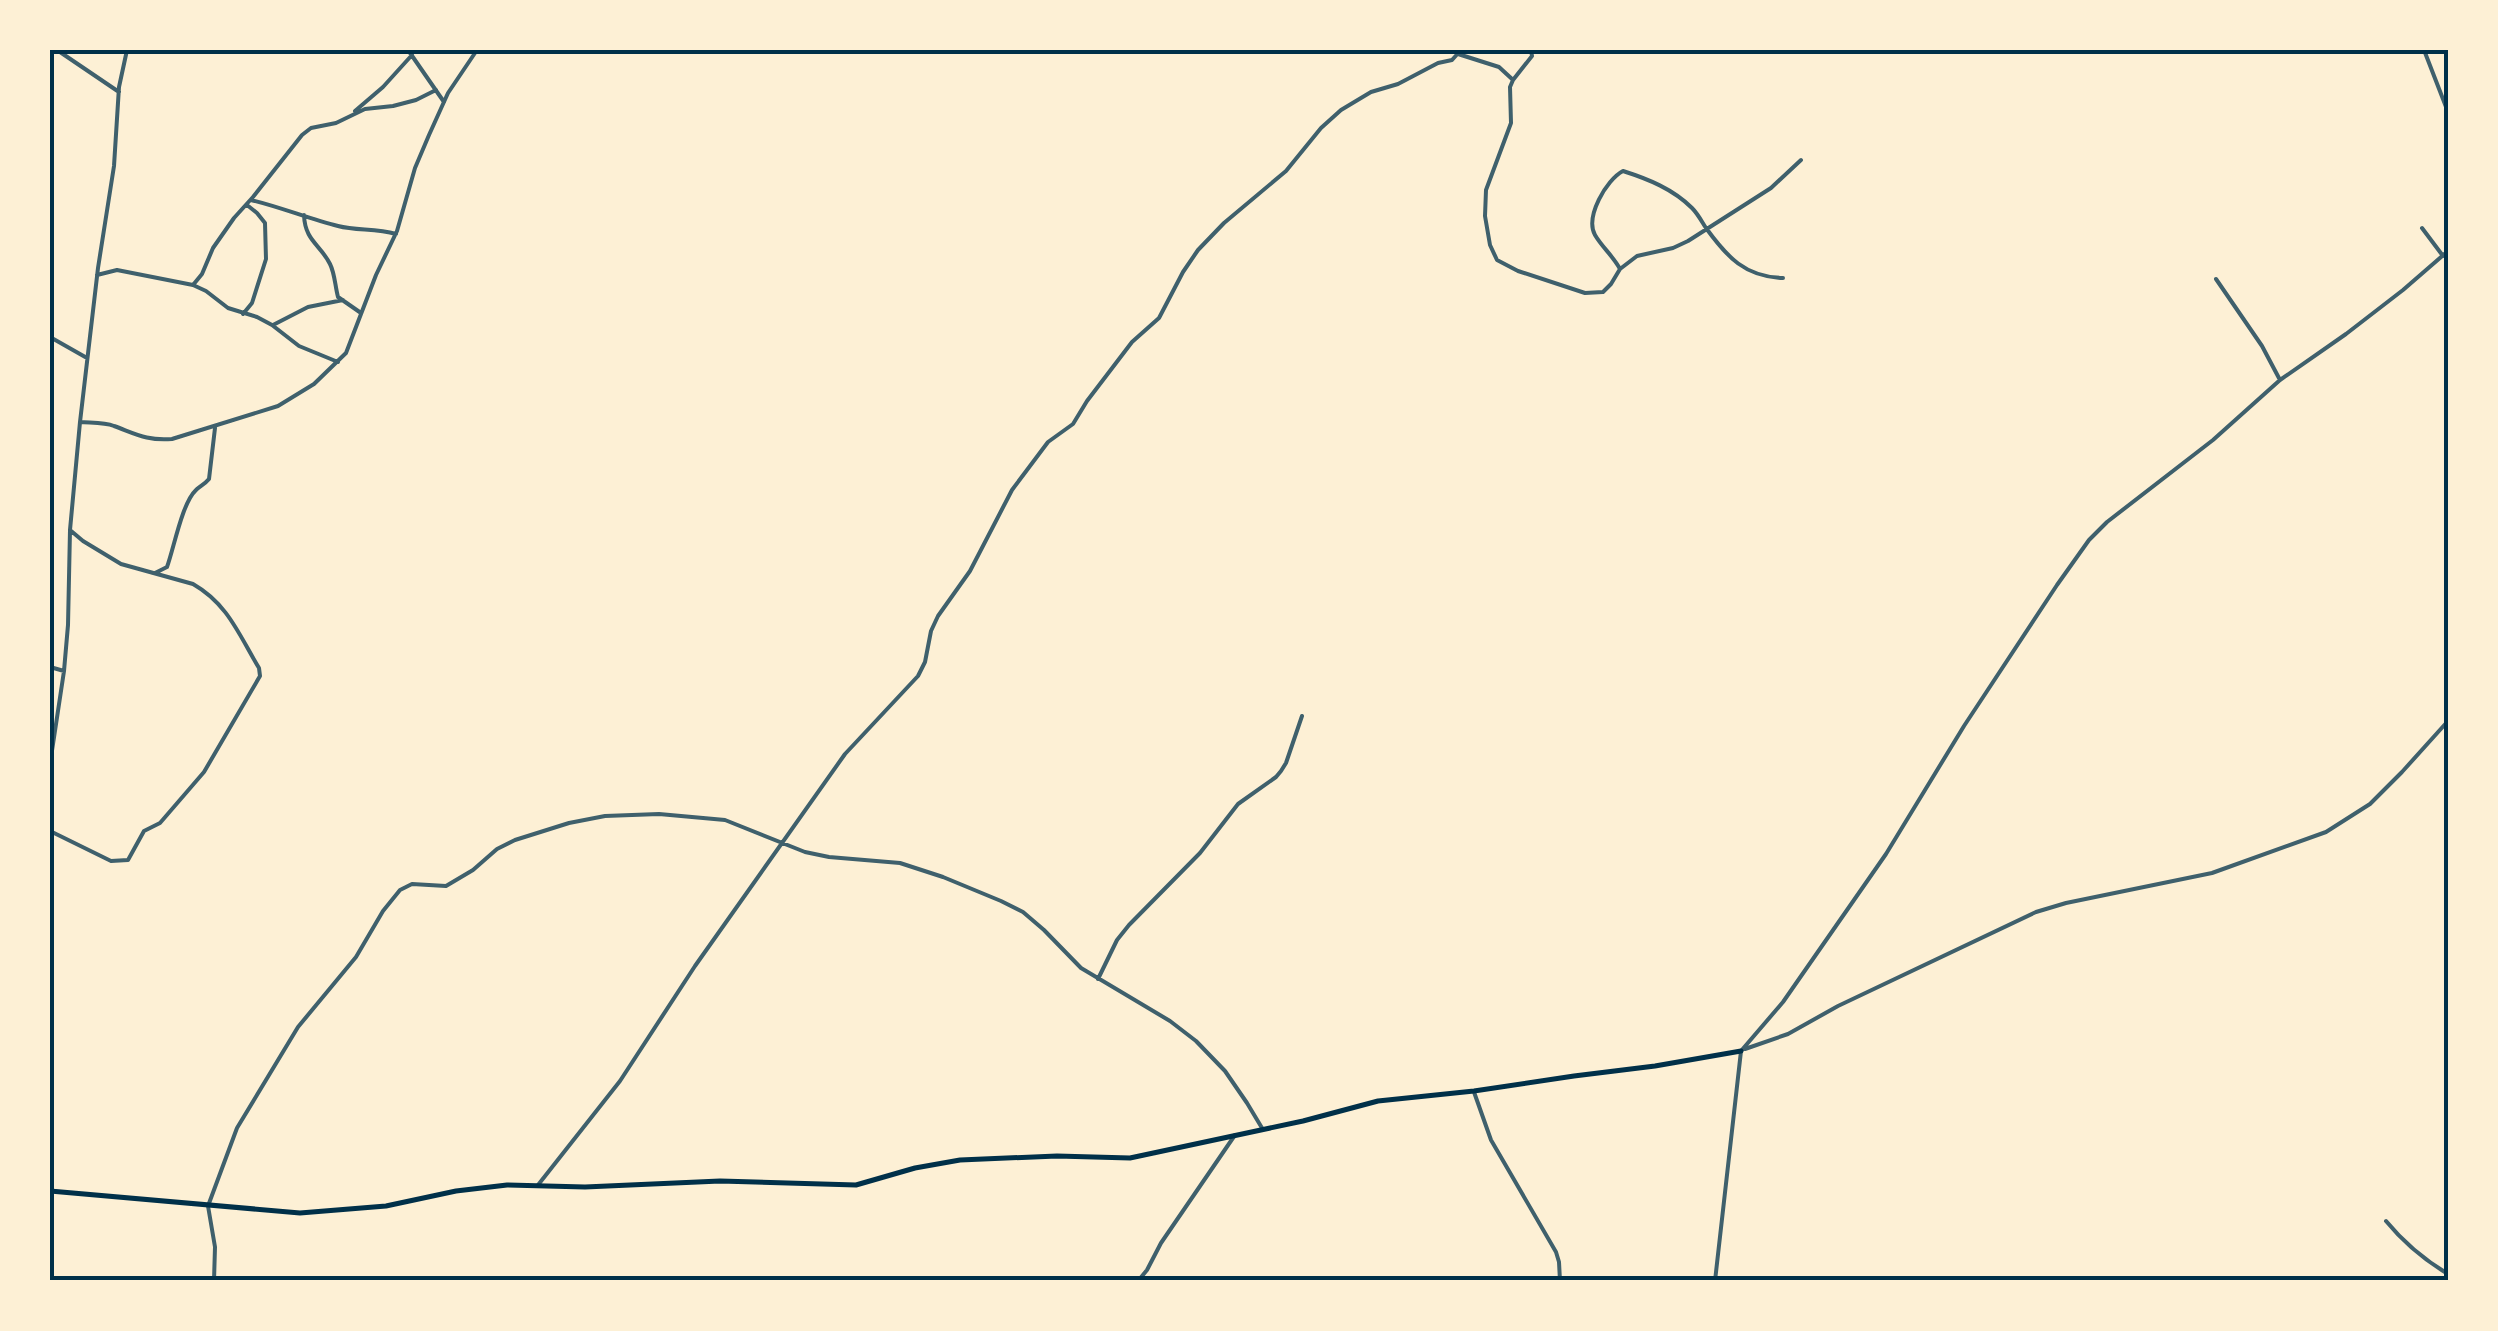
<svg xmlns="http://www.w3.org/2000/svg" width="2498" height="1331" font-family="'Sofia Sans Condensed',sans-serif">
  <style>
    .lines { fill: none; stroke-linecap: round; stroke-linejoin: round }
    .minor { stroke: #3f606c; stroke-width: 4 }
    .secondary { stroke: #003049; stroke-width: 5 }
    .neatline { fill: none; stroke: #003049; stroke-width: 4 }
  </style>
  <rect width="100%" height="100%" fill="#fdf0d5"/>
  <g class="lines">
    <path class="minor" d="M57,50L119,92
      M408,50L444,102
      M1531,50L1532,56L1513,80L1510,87L1511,123L1486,190L1485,216L1490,245L1497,260L1518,271L1585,293L1603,292L1611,284L1620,269L1637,256L1673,248L1688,241L1771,188L1801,160
      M2424,50L2448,112
      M1458,54L1499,67L1512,79
      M355,111L383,87L412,55
      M251,200C281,207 309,219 338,226C357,231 375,228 396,234
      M304,215C305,241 320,244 330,264C335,274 335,286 338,297L361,313
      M2422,228L2443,256
      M1620,269C1613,256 1602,247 1595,235C1585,217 1606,180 1623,171C1648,179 1673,189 1692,208C1698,214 1702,222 1706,228C1727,257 1745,277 1783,278
      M97,275L117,270L193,285L206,291L228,308L257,317L272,325L299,346L338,362
      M2216,279L2262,346L2280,380
      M193,285L202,274L213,248L234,218L253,197L302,135L311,128L336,123L365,109L393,106L416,100L436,90
      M243,314L252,303L266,259L265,223L257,213L247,205
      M273,325L308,307L343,300
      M50,337L87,358
      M80,422C91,423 104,422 114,426C136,434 147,441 172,439L278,406L314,384L346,353L376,275L397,231L415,168L429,135L448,93L477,50
      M155,573L167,567C174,548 182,503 196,490C200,486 205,484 209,479L215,428
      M50,667L64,671
      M50,764L64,671L68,625L70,530L80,422L98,268L114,166L119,87L127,50
      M50,831L111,861L128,860L144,831L160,823L204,772L260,676L259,668C239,635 228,604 193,584L121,564L83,541L70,530
      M1098,979L1117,940L1129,925L1200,853L1238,804L1276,777L1281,771L1286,763L1302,716
      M1745,1049L1788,1034L1838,1006L2036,912L2066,903L2212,873L2326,832L2370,804L2402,772L2448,721
      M1474,1092L1491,1140L1556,1252L1559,1262L1560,1281
      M538,1185L620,1081L695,966L845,754L918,676L925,662L931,631L938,616L970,571L1012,490L1048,442L1073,424L1087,401L1132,342L1159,318L1183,272L1198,250L1224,223L1286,171L1321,128L1341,110L1371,92L1398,84L1438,63L1452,60L1461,50
      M2386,1221C2404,1243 2423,1259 2448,1274
      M214,1281L215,1247L208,1206L237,1128L298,1027L356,957L383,911L400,890L412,884L446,886L473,870L497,849L515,840L569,823L605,816L659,814L725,820L805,852L829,857L900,863L943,877L1001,901L1023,912L1044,930L1081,968L1170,1021L1196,1041L1225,1071L1247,1103L1262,1128
      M1138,1281L1147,1270L1161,1243L1235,1135
      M1715,1281L1741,1051L1783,1002L1886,854L1964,726L2057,585L2089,540L2107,522L2213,440L2280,380L2346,334L2403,290L2448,251"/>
    <path class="secondary" d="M50,1191L300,1213L386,1206L456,1191L507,1185L585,1187L720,1181L856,1185L915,1168L960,1160L1057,1156L1130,1158L1303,1121L1378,1101L1474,1091L1574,1076L1655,1066L1741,1051"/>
  </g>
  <rect width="2498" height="1331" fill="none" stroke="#fdf0d5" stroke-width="105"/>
  <rect x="52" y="52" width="2394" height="1226" class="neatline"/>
</svg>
